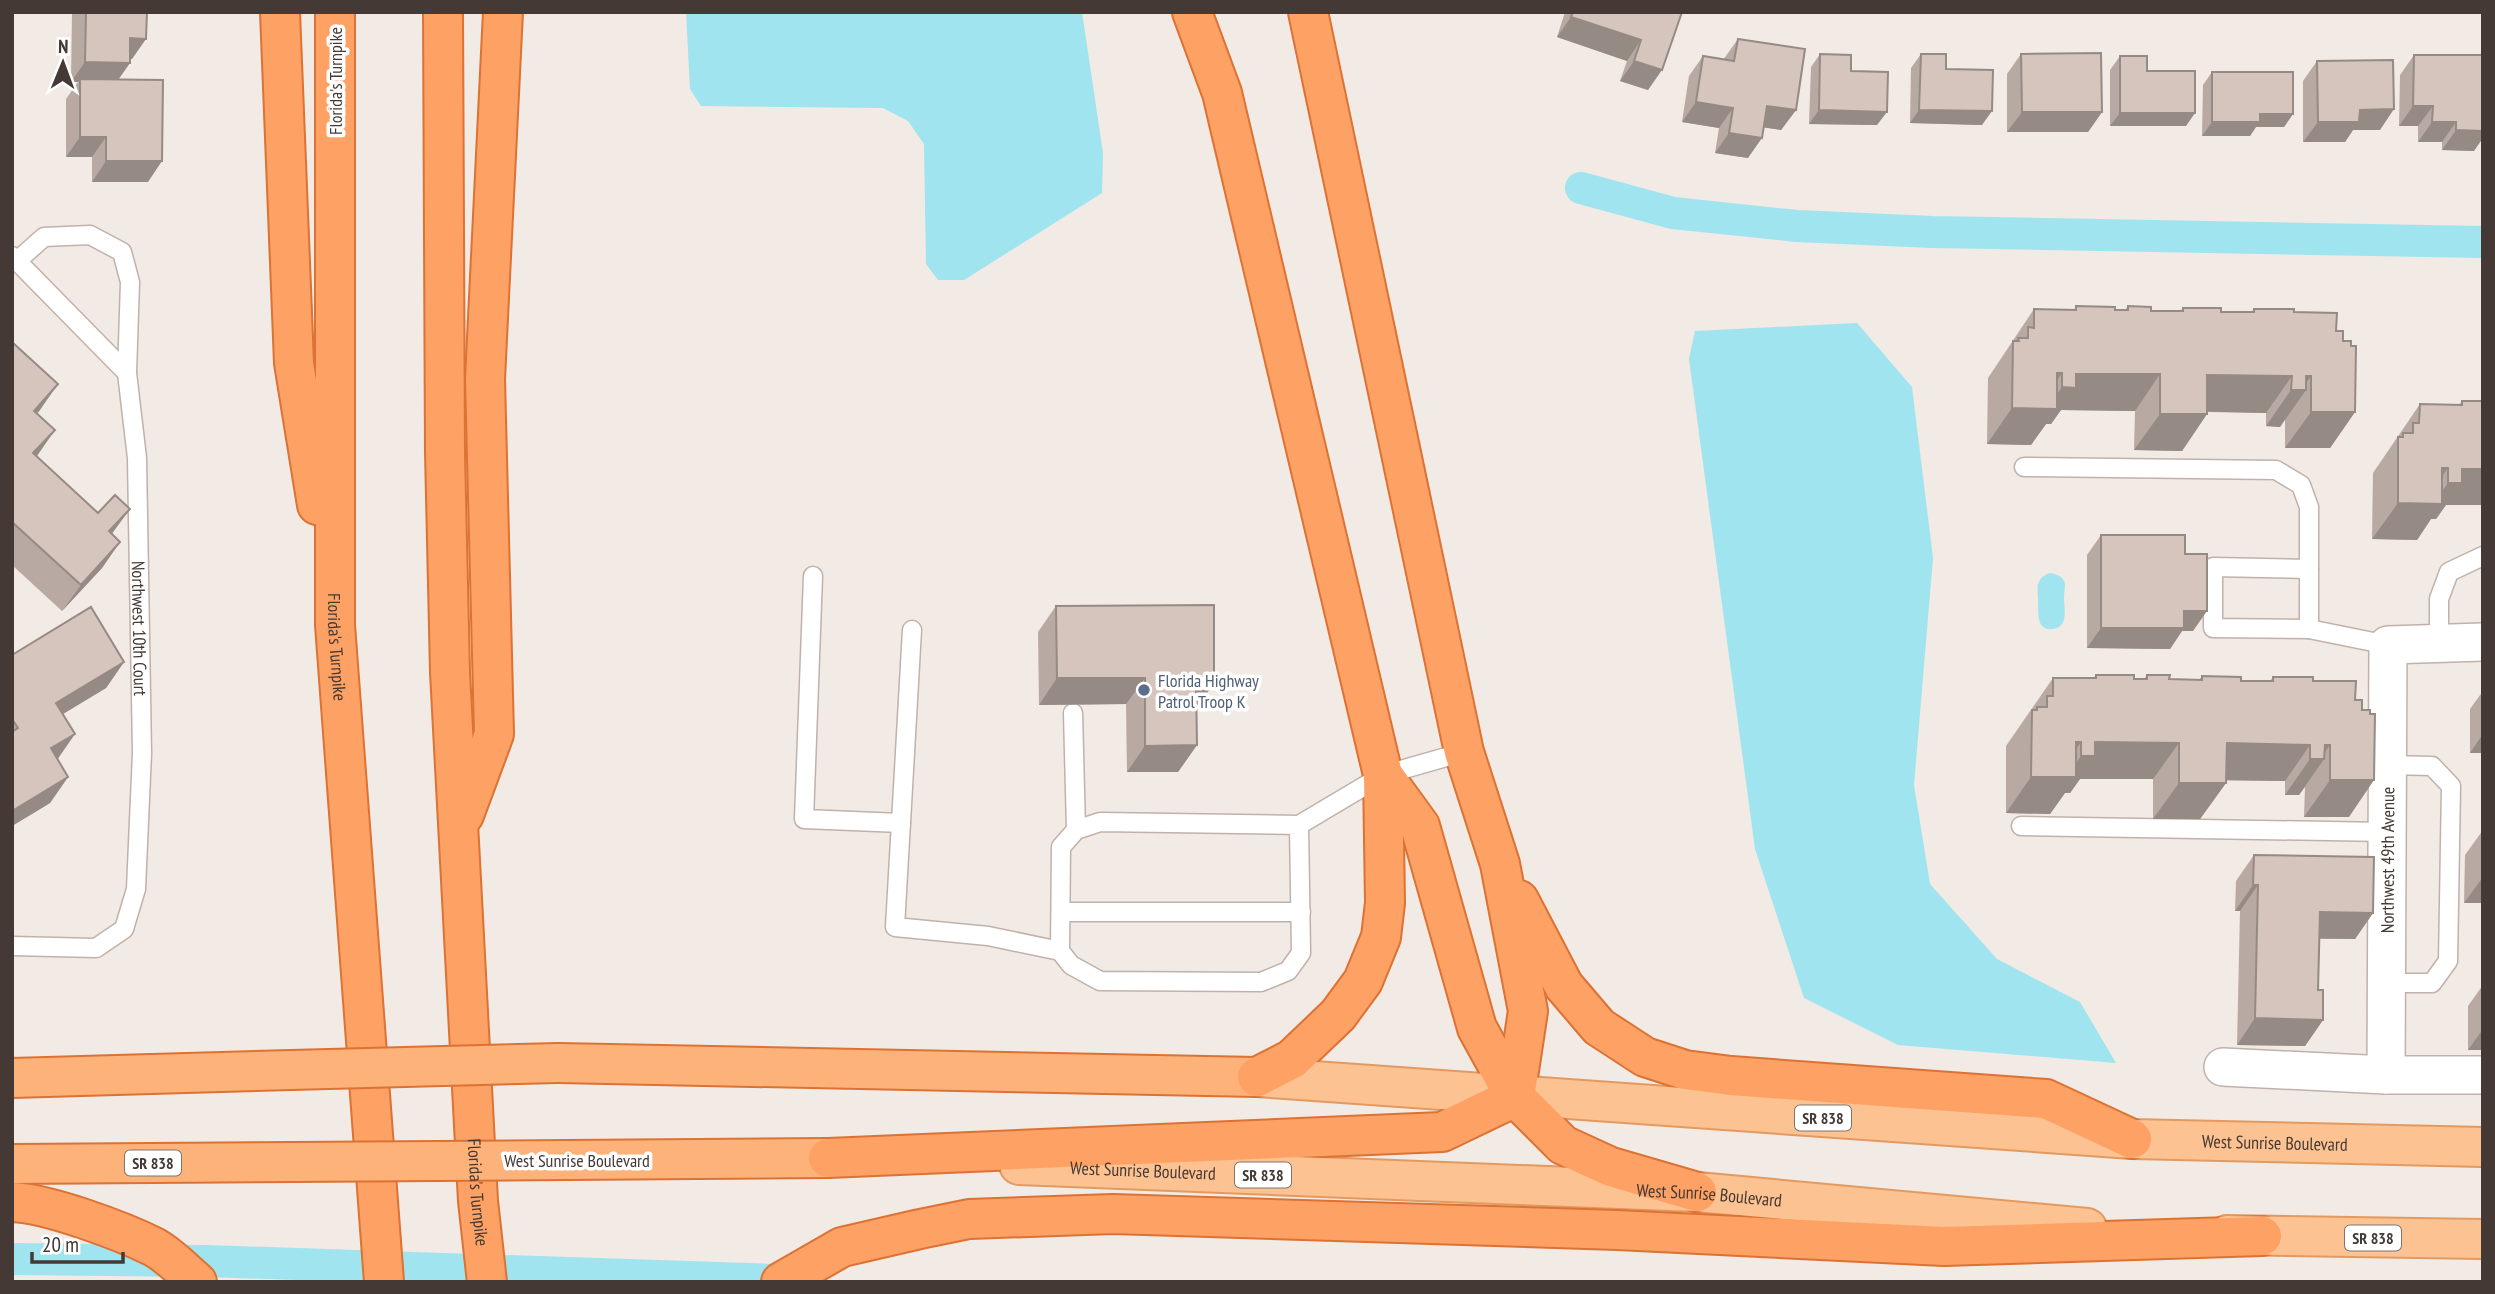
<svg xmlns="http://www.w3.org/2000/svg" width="2495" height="1294" font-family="'PT Sans Narrow',sans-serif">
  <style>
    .water { fill: #9fe4ef }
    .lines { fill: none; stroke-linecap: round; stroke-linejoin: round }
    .canal { stroke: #9fe4ef; stroke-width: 32 }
    .service-casing { stroke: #c0b2aa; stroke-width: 21 }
    .minor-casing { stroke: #c0b2aa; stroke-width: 40 }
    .primary-casing { stroke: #e29a61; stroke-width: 42 }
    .trunk-casing { stroke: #dc7234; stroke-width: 42 }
    .motorway-casing { stroke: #dc7234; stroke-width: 42 }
    .service { stroke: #fff; stroke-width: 18 }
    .minor { stroke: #fff; stroke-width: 37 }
    .primary { stroke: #fdc291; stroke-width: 38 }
    .trunk { stroke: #fdb27a; stroke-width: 38 }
    .motorway { stroke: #fda164; stroke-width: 38 }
    .trunk-bridge-casing { stroke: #dc7234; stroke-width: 42; stroke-linecap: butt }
    .trunk-bridge { stroke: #fdb27a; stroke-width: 38 }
    .wall { fill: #b8a9a2 }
    .shaded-wall { fill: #968a84 }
    .building { fill: #d6c5bc; stroke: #968a84; stroke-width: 2 }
    .service-dot { fill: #5c6f8a; stroke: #fff; stroke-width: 2.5 }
    .labels { text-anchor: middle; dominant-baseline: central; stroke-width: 7; stroke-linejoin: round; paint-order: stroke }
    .shield { fill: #fff; stroke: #7c7471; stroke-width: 2 }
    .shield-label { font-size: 16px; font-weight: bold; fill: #443934 }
    .street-label { font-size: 18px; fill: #443934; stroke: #fff }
    .service-label { font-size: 18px; fill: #4e5e75; stroke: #fff; text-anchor: start }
  </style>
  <rect width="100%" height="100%" fill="#f2eae4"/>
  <path class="water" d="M686,12H1082L1103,153L1102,193L964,280H938L926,264L924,144L908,121L883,108L701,106L690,89Z
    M1857,323L1912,387L1933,558L1914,785L1930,884L1997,959L2080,1002L2116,1063L1898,1045L1804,998L1755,849L1689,359L1695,331Z
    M2050,573C2055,574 2061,575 2064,581C2066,585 2064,592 2064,597C2064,608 2069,627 2053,629C2035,631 2039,611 2038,600C2038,595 2037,589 2038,584C2040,578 2044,575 2050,573Z"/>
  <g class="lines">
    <path class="canal" d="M1581,188L1673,213L1797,226L1932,232L2483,242
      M12,1259L206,1261L805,1281"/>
    <defs>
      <g id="service">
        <path id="s1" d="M12,256L127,373L137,458L142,753L136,889L124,929L96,948L12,946"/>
        <path d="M17,261L44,237L90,235L122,252L130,282L127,373"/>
        <path d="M2024,467L2276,470L2301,485L2309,507V629L2388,645"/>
        <path d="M813,576L804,819L901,823"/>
        <path d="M2309,629L2213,628V567L2309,569"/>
        <path d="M912,630L895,927L988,936L1060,951"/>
        <path d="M2439,642V599L2449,572L2483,556"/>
        <path d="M1073,713L1076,830"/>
        <path d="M1299,825L1100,822L1076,830L1061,847L1060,951L1071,965L1100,981L1261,982L1288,971L1301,953L1299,825L1383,775L1464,752"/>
        <path d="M2021,826L2386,832"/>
        <path d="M1061,912H1301"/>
        <path d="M2386,983H2432L2448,961L2451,786L2432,766L2386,765"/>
      </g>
      <g id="minor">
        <path d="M2223,1067L2386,1075H2483"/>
        <path id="s2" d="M2386,1075L2388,645L2483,642"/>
      </g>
      <g id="primary">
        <path id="s3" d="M1257,1077L2132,1139L2483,1147"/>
        <path id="s4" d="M1019,1165L1697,1192L2087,1228"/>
        <path d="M2227,1235L2483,1239"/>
      </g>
      <path id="trunk" d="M558,1063L1257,1077
        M12,1078L291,1070
        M566,1160L828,1158
        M12,1164L293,1162"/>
      <g id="motorway">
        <path d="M280,12L294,363L317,505"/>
        <path id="s5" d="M335,12V625L384,1282"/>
        <path id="s6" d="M443,12L445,452L450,672L478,1201L487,1282"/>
        <path d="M1192,12L1222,93L1383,775L1385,903L1381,937L1363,981L1338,1015L1292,1059L1257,1077"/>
        <path d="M1308,12L1464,752L1500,864L1528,1011L1515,1097"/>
        <path d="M1383,775L1420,826L1477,1028L1515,1097L1563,1145L1611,1167L1697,1192"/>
        <path d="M464,815L494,734L485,379L503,12"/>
        <path d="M1519,900L1564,986L1599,1027L1645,1057L1685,1070L1731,1076L2046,1099L2132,1139"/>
        <path d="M828,1158L1442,1132L1515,1097"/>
        <path d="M12,1202C47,1203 122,1231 154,1247C169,1255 184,1271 197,1282"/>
        <path d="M781,1282L842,1247L920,1229L969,1219L1113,1214L1617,1230L1944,1246L2262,1236"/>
      </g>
    </defs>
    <use href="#service" class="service-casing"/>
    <use href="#minor" class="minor-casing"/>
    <use href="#primary" class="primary-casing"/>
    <use href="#trunk" class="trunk-casing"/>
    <use href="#motorway" class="motorway-casing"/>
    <use href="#service" class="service"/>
    <use href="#minor" class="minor"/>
    <use href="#primary" class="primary"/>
    <use href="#trunk" class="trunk"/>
    <use href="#motorway" class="motorway"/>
    <defs>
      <path id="trunk-bridge" d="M291,1070L558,1063
        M293,1162L566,1160"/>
    </defs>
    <use href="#trunk-bridge" class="trunk-bridge-casing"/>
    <use href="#trunk-bridge" class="trunk-bridge"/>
  </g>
  <path class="wall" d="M72,12H147L132,59H130L118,79L148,182H92V157H66V99L78,82H71Z
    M1565,12H1682L1648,90L1620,81L1627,61L1557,37Z
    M1738,39L1796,110L1781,130L1763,127L1748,158L1715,153L1719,128L1682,122L1689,76L1703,56L1723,60Z
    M1820,54L1851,71L1877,125L1809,124L1811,67Z
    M1921,54L1946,69L1982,125L1910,123L1911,68Z
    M2021,54L2102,112L2088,132H2007V74Z
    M2414,55L2474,151L2442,150V142H2418V126H2399L2400,75Z
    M2120,56L2147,71L2186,126H2110V70Z
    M2317,61L2380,130H2353L2345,142H2303V81Z
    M2212,72L2293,114L2284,127H2256L2250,136H2202L2203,85Z
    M2076,306L2115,310H2125L2128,306L2151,311H2180L2183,308L2221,312H2251L2254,309L2294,312L2336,331L2343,341L2355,412L2330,448H2285V419L2280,427L2266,426V413L2207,412V414L2182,451L2134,450L2135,411L2061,410L2051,424H2046L2031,445L1987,444L1988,378L2034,309L2074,310Z
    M12,342L40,410L37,414V456L120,542L102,568L62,611L12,565Z
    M2462,401L2446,505L2436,519H2431L2417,540L2372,539L2373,473L2420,404L2459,405Z
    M2101,535L2185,554L2193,631H2182L2170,649L2087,648V555Z
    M1056,606L1196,708L1197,745L1178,772H1127L1126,704L1039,705L1038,632Z
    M12,655L124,662L106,688L63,714L57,759L68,777L50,803L12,826Z
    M2096,675L2134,679H2144L2147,675L2169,679L2199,680L2202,676L2241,681H2270L2273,677L2313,681H2356L2349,817H2304L2305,787L2299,795H2285V781L2226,780V783L2200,819H2153V779H2080L2070,793H2065L2050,814L2006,813V746L2053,678H2093Z
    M2483,691V753H2470V709Z
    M2483,830V903H2464L2465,855Z
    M2254,855L2373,913L2355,939H2320L2318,990L2323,1020L2305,1046L2237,1045L2240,911H2235L2236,881Z
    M2483,985V1050H2468V1006Z"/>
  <path class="shaded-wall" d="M1571,17L1641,40L1627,61L1557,37Z
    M130,38L146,39L132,59H116Z
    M1634,61L1662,70L1648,90L1620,81Z
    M85,62L130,63L116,83L80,79L78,82H71Z
    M1696,102L1733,108L1719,128L1682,122Z
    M1767,106L1796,110L1781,130L1753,126Z
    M2413,106H2433L2418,126H2399Z
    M2394,109L2380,130H2353L2345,142H2303L2318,122L2360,110Z
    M1819,110L1887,112L1877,125L1809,124Z
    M1919,110L1992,111L1982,125L1910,123Z
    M2022,112H2102L2088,132H2007Z
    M2120,113H2195L2186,126H2110Z
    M2260,114H2293L2284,127H2256L2250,136H2202L2212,122Z
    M2432,122H2456L2442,142H2418Z
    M2456,130L2483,131V138L2474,151L2442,150Z
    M1729,133L1762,138L1748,158L1715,153Z
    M80,137H106L92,157H66Z
    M106,161H162L148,182H92Z
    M2057,373H2062L2038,408L2047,409L2062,387L2076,374H2160L2135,411L2061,410L2051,424H2046L2031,445L1987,444L2012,408Z
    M2207,375L2292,376L2266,413L2182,411Z
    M2306,376H2311L2301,390H2306L2280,427L2266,426L2291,390Z
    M58,384L40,410L16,437L34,411Z
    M2311,412H2355L2330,448H2285Z
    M2160,414H2207L2182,451L2134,450Z
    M55,430L37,456L15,479L33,453Z
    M2442,468H2448L2423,503L2433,504L2448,483L2462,469H2483V505H2446L2436,519H2431L2417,540L2372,539L2398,503Z
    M130,509L111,535L109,531Z
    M120,542L102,568L62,611L81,585Z
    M2184,611H2207L2193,631H2182L2170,649L2087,648L2101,628Z
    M124,662L106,688L38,729L56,703Z
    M1057,678H1145L1126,704L1039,705Z
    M1196,683H1214L1196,709Z
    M75,734L57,760L51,748Z
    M2483,734V753H2470Z
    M2076,742H2081L2057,777H2066L2081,756L2095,742L2179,743L2153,779H2080L2070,793H2065L2050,814L2006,813L2031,777Z
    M2227,743L2310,745L2285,781L2201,780Z
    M1197,745L1178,772H1127L1145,746Z
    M2325,745H2330L2320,759H2324L2299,795H2285L2310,759Z
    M68,777L50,803L12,826V811Z
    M2330,780H2374L2349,817H2304Z
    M2179,783H2226L2200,819H2153Z
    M2483,877V903H2464Z
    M2253,885H2258L2240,911H2235Z
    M2320,912L2373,913L2355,939L2302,938Z
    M2255,1018L2323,1020L2305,1046L2237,1045Z
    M2483,1029V1050H2468Z"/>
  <path class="building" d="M86,12H147L146,39L130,38V63L85,62Z
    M1573,12H1682L1662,70L1634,61L1641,40L1571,17Z
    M1738,39L1805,49L1796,110L1767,106L1762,138L1729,133L1733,108L1696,102L1703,56L1734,61Z
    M2101,53L2102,112H2022L2021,54Z
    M1820,54L1851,55V71L1888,72L1887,112L1819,110Z
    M1921,54H1946V69L1993,70L1992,111L1919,110Z
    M2414,55H2483V131L2456,130V122H2432L2433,106H2413Z
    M2120,56H2147V71H2195V113H2120Z
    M2393,60L2394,109L2360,110L2359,122H2318L2317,61Z
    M2212,72H2293V114H2260V122H2212Z
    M80,79L163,80L162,161H106V137H80Z
    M2076,306L2115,307V310H2128V306L2151,307V311H2183V308H2221V312H2254V309H2294V312L2337,313L2336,331H2343V341H2351V346H2356L2355,412H2311V376H2306V390H2291L2292,376L2207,375V414H2160V374H2076V388L2062,387V373H2057V409L2012,408L2013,341H2019L2018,338H2028V327L2034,328V309L2076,310Z
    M12,342L58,384L34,411L55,430L33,453L98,513L115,495L130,509L109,531L120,542L81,585L12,522Z
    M2462,401H2483V469H2462V483H2448V468H2442V504L2398,503V437H2403V433H2413V423H2419L2420,404L2462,405Z
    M2101,535H2185V554H2207V611H2184V628H2101Z
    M1214,605V683H1196L1197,745L1145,746V678H1057L1056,606Z
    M91,607L124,662L56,703L75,734L51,748L68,777L12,811V732L18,728L12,719V655Z
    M2096,675H2134V679H2147V675H2170L2169,679L2202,680V676L2241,677V681H2273V677H2313V681H2356L2355,700H2362V710H2370V714H2375L2374,780H2330V745H2325L2324,759H2310V745L2227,743L2226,783H2179V743L2095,742V756H2081V742H2076V777H2031L2032,710H2037V707H2047V696H2053V678H2096Z
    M2254,855L2374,857L2373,913L2320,912L2318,990H2323V1020L2255,1018L2258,885H2253Z"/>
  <circle class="service-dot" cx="1144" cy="690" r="7"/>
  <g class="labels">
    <g class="shield">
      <rect x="1795" y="1105.5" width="56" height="25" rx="5"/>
      <rect x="125" y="1150.5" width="56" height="25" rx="5"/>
      <rect x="1235" y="1162.5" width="56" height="25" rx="5"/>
      <rect x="2345" y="1225.5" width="56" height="25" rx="5"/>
    </g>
    <g class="shield-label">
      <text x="1823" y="1118">SR 838</text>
      <text x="153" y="1163">SR 838</text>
      <text x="1263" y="1175">SR 838</text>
      <text x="2373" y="1238">SR 838</text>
    </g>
    <g class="street-label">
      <text transform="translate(335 81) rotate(-90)">Florida's Turnpike</text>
      <text stroke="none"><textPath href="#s1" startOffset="420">Northwest 10th Court</textPath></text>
      <text stroke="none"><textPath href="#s5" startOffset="635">Florida's Turnpike</textPath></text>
      <text stroke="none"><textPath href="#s2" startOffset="215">Northwest 49th Avenue</textPath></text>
      <text stroke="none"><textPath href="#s3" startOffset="1020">West Sunrise Boulevard</textPath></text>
      <text x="577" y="1160">West Sunrise Boulevard</text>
      <text stroke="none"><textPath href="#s4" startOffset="124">West Sunrise Boulevard</textPath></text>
      <text stroke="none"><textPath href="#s6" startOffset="1181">Florida's Turnpike</textPath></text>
      <text stroke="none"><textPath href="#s4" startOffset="691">West Sunrise Boulevard</textPath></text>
    </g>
    <g class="service-label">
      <text x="1158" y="680">Florida Highway<tspan x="1158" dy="21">Patrol Troop K</tspan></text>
    </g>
  </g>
  <rect width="2495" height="1294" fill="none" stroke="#443934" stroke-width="28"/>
  <g transform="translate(63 63) rotate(1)" stroke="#ffffff" stroke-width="5" paint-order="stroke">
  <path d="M0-5L12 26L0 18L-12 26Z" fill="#443934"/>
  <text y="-10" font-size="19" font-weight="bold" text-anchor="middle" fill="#443934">N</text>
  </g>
  <path d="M32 1252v10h91v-10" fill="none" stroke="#443934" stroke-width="3.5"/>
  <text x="42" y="1252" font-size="21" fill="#443934" stroke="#ffffff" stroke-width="5" paint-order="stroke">20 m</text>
</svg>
